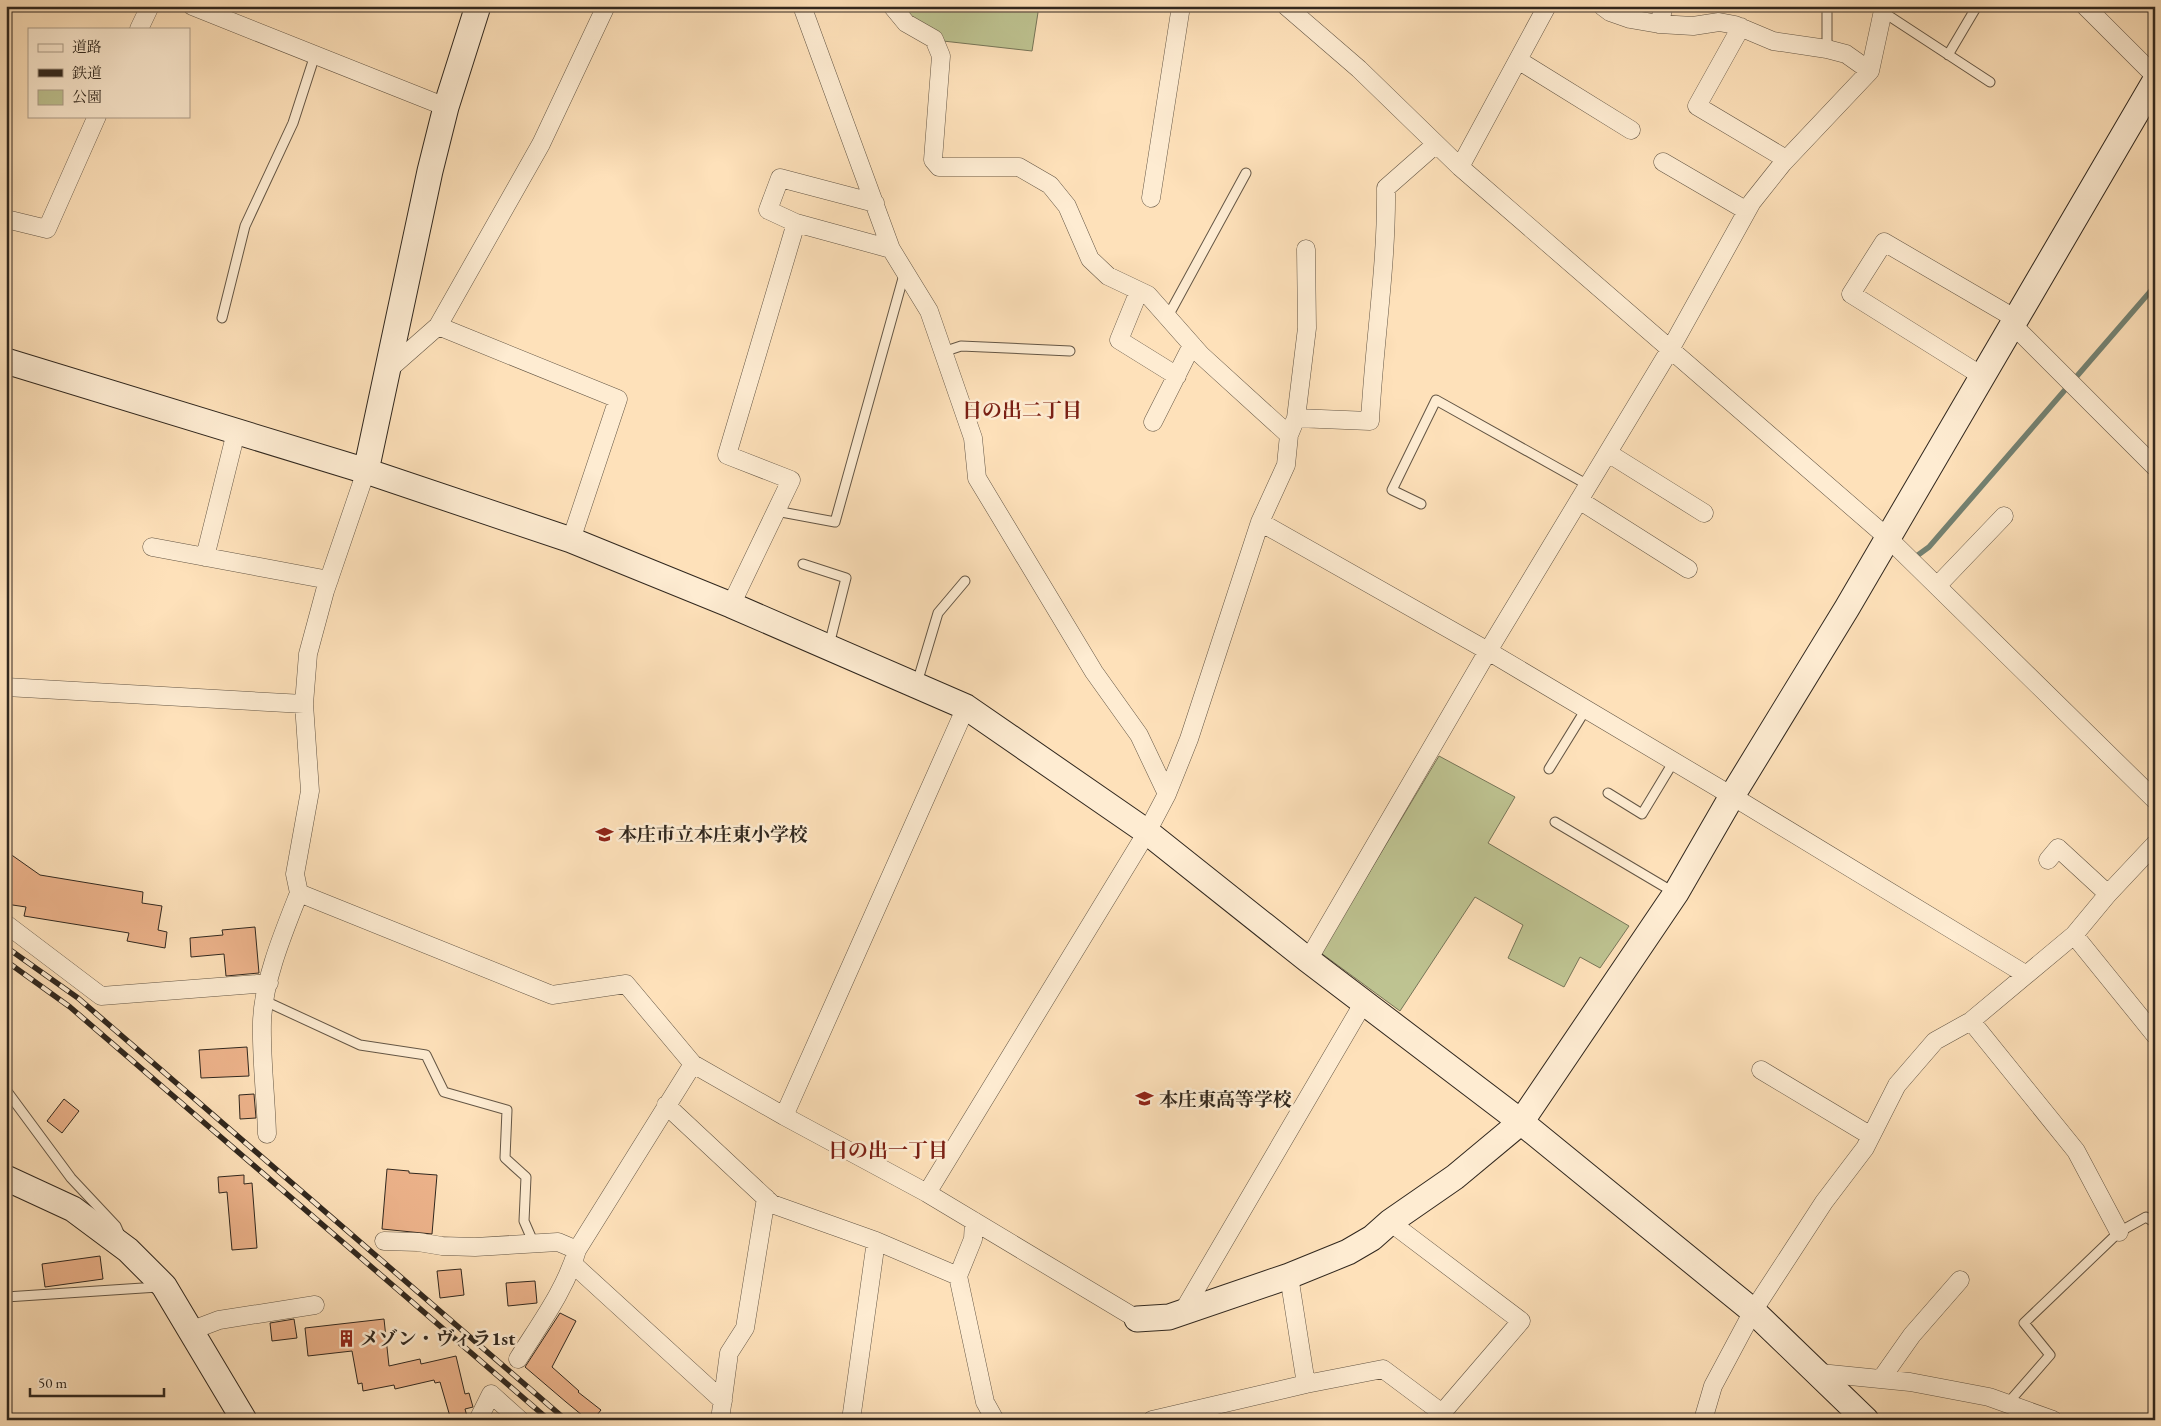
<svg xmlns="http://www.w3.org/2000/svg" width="2161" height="1426" font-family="'EB Garamond','Noto Serif JP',serif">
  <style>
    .green { fill: #bec391; stroke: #777558 }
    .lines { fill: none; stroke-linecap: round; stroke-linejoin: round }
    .stream { stroke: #738273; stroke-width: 5.5 }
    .building { fill: #edb38b; stroke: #30271e }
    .lane-casing { stroke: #645645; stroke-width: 11 }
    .street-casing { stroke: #645645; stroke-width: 19 }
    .secondary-casing { stroke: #30271e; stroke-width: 27 }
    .lane { stroke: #feecd2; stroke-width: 9 }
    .street { stroke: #feecd2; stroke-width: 18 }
    .secondary { stroke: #feecd2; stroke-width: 25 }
    .rail-casing { stroke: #30271e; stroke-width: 5.5 }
    .rail { stroke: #feecd2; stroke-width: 4; stroke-dasharray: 11; stroke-linecap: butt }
    .labels { text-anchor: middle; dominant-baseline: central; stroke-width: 5; stroke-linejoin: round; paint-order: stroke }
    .poi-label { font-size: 19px; font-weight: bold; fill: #30271e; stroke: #feecd2; text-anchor: start }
    .neighbourhood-label { font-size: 20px; font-weight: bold; fill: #7a1f14; stroke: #feecd2 }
  </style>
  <rect width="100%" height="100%" fill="#fee1ba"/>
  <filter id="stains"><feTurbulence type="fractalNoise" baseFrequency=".004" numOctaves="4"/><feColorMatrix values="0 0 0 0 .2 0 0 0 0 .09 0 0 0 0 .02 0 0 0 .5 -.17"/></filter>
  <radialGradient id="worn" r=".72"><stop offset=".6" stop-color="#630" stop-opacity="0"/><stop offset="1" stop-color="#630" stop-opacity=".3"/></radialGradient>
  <path class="green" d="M901,6H1039L1032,51L943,41L910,19Z
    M1439,756L1515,797L1488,843L1629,926L1600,968L1580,957L1564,987L1508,958L1523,925L1475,897L1400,1011L1321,953Z"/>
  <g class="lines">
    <path class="stream" d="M1918,555L1929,547L2155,286"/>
  </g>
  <path class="building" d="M6,851L40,875L143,892L142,903L162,906L158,930L167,932L165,948L127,941L129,933L24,916L26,907L6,904Z
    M255,927L259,973L226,976L224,954L191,957L190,938L223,935L222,930Z
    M247,1047L249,1076L201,1078L199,1050Z
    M254,1094L256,1118L240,1119L239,1095Z
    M64,1099L79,1111L62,1133L47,1121Z
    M387,1169L409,1171V1173L437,1175L432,1234L382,1229Z
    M244,1175V1184L252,1183L257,1248L232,1250L227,1192L219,1193L218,1177Z
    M100,1256L103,1279L45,1287L42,1264Z
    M461,1269L464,1295L440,1298L437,1271Z
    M535,1281L537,1303L508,1306L506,1283Z
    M560,1313L576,1321L552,1367L579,1391L578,1392L601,1410L593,1420H588L566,1402L525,1367Z
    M294,1319L297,1338L272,1341L270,1323Z
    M384,1319L389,1366L420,1359L421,1364L456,1356L465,1394L469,1393L473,1407L465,1409L468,1420H451L440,1382L435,1383L434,1380L395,1389L394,1385L363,1391L362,1383L358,1384L352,1351L308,1356L305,1328Z"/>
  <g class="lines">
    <defs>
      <path id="lane" d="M1883,12L1990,82
        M1827,49V6
        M1948,55L1977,6
        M222,318L245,226L293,123L315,55
        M1167,318L1246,173
        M943,352L961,346L1070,351
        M1421,504L1392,490L1436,400L1588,485
        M776,511L835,522L905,271
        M803,564L846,578L829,645
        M917,683L938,613L965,581
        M1549,769L1586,709
        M1608,793L1642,814L1674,761
        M1555,822L1675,893
        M265,1001L360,1045L426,1055L444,1092L507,1110L505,1158L526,1177L524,1221L534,1244
        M6,1090L71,1178L116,1226L120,1235
        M6,1297L158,1287
        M2008,1403L2050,1355L2024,1323L2119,1232L2146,1217L2155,1223"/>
      <path id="street" d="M192,6L446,107
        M802,6L891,249L929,311L973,438L977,478L1094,672L1139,735L1167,794
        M892,6L906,23L934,39L941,56L933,160L939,167H1019L1050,185L1067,206L1090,259L1108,276L1148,295L1201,355L1289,435
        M1286,6L1359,69L1460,167L1888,538L2155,800
        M1602,6L1610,12L1630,19L1659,24L1693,26L1719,22L1735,25L1773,41L1827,49L1846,54L1870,71
        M2085,6L2155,76
        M1659,24L1664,6
        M1741,27L1697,106L1786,159
        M139,29L150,6
        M1518,60L1631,130
        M1663,162L1747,211
        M1460,167L1547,6
        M1151,198L1181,6
        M6,219L47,229L97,116
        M796,223L768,210L780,178L875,203
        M1139,291L1119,340L1177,376
        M2012,324L2155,467
        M438,326L618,399L571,540
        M388,370L438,326L541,144L606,6
        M1982,376L1851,294L1884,242L2016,319
        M1296,418L1307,328L1306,249
        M1153,422L1192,345
        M1608,453L1704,513
        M366,471L325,591L308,654L304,704L310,791L295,874L299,893L552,995L626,984L693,1064L784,1116L927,1193L1137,1319
        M1579,500L1688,569
        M1260,522L1488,651L1732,796L2025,974
        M152,547L329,580
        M205,557L236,432
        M1937,586L2004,516
        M731,605L791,480L727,455L796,223L891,249
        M6,687L304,704
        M2048,860L2058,848L2108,894
        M6,924L101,996L269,983
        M2074,935L2155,1035
        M1308,960L1488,651L1671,348L1752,202L1783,163L1870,71L1884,6
        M1971,1021L2076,1151L2119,1232
        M1761,1070L1871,1136
        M666,1105L772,1204L876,1241L958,1276
        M784,1116L966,707
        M267,1134C266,1097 261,1059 262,1022C263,981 284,931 299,893
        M927,1193L1147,832L1167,794L1189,739L1260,522L1286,465L1289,435L1296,418L1370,421C1374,343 1387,266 1386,188L1436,144
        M974,1221L973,1239L958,1276L985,1402L995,1420
        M384,1241L418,1242L442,1246L475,1247L558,1242L577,1250
        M573,1264L723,1401
        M1289,1276L1306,1384
        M1182,1313L1364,1002
        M190,1331L219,1320L315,1305
        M518,1359C539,1325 566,1289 577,1250L693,1064
        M1820,1373L1910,1382L1989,1397L2053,1420
        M1881,1379L1912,1335L1960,1280
        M478,1420L491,1394L520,1420
        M720,1420L729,1353L745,1328L766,1198
        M851,1420L876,1241
        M1152,1420L1306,1384L1383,1369L1442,1413L1521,1321L1390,1222
        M1703,1420L1713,1386L1753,1311L1824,1202L1865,1148L1897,1085L1935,1041L1971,1021L2074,935L2108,894L2155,844"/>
      <path id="secondary" d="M6,361L366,471L571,540L731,605L966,707L1147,832L1308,960L1521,1122L1753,1311L1866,1420
        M366,471L430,171L446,107L478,6
        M6,1178L73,1209L128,1250L164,1286L244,1420
        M1137,1319L1169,1317L1289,1276L1348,1252L1372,1238L1390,1222L1455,1177L1521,1122L1676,893L1732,796L1847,608L2155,81"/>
    </defs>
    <use href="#lane" class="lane-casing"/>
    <use href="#street" class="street-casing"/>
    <use href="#secondary" class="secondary-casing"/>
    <use href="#lane" class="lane"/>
    <use href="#street" class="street"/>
    <use href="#secondary" class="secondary"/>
    <defs>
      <path id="rail" d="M6,947L78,998L566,1420
        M6,961L70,1007L549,1420"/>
    </defs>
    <use href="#rail" class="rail-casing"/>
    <use href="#rail" class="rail"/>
  </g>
  <defs>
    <symbol id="school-bare" viewBox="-9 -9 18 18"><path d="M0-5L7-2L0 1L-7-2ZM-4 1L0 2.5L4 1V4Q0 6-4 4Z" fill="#8f2418" stroke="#feecd2" stroke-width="2.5" paint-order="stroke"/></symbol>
    <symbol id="building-bare" viewBox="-9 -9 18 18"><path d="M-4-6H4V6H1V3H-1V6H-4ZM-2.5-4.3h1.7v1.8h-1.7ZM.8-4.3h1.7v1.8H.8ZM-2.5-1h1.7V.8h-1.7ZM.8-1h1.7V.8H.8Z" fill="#8f2418" stroke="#feecd2" stroke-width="2.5" paint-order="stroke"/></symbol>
  </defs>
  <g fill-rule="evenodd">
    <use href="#school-bare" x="592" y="822" width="25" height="25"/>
    <use href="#school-bare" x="1132" y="1086" width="25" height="25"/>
    <use href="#building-bare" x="334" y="1326" width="25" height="25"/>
  </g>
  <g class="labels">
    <g class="poi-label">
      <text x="618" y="834">本庄市立本庄東小学校</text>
      <text x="1159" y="1099">本庄東高等学校</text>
      <text x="360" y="1338">メゾン・ヴィラ1st</text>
    </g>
    <g class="neighbourhood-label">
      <text x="1022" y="410">日の出二丁目</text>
      <text x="888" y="1150">日の出一丁目</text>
    </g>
  </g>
  <rect width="2161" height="1426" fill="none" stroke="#fee1ba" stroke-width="25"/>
  <rect x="8" y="8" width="2146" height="1411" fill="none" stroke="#30271e" stroke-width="2.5"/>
  <rect x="12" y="12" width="2136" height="1401" fill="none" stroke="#30271e"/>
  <rect x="28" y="28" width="162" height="90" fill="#feecd2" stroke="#ac9d8a"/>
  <rect x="38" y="44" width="25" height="8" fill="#feecd2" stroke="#ac9d8a"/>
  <text x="72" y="52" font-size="15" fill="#30271e">道路</text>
  <rect x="38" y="69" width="25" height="8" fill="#30271e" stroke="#ac9d8a"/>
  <text x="72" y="78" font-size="15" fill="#30271e">鉄道</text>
  <rect x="38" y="90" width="25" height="15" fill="#bec391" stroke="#ac9d8a"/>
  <text x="72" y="102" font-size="15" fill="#30271e">公園</text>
  <path d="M30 1388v8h134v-8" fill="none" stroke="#30271e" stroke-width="2.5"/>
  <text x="38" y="1388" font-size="15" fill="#30271e" stroke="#feecd2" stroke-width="4" paint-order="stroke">50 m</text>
  <rect width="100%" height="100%" filter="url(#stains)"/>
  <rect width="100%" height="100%" fill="url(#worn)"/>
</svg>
